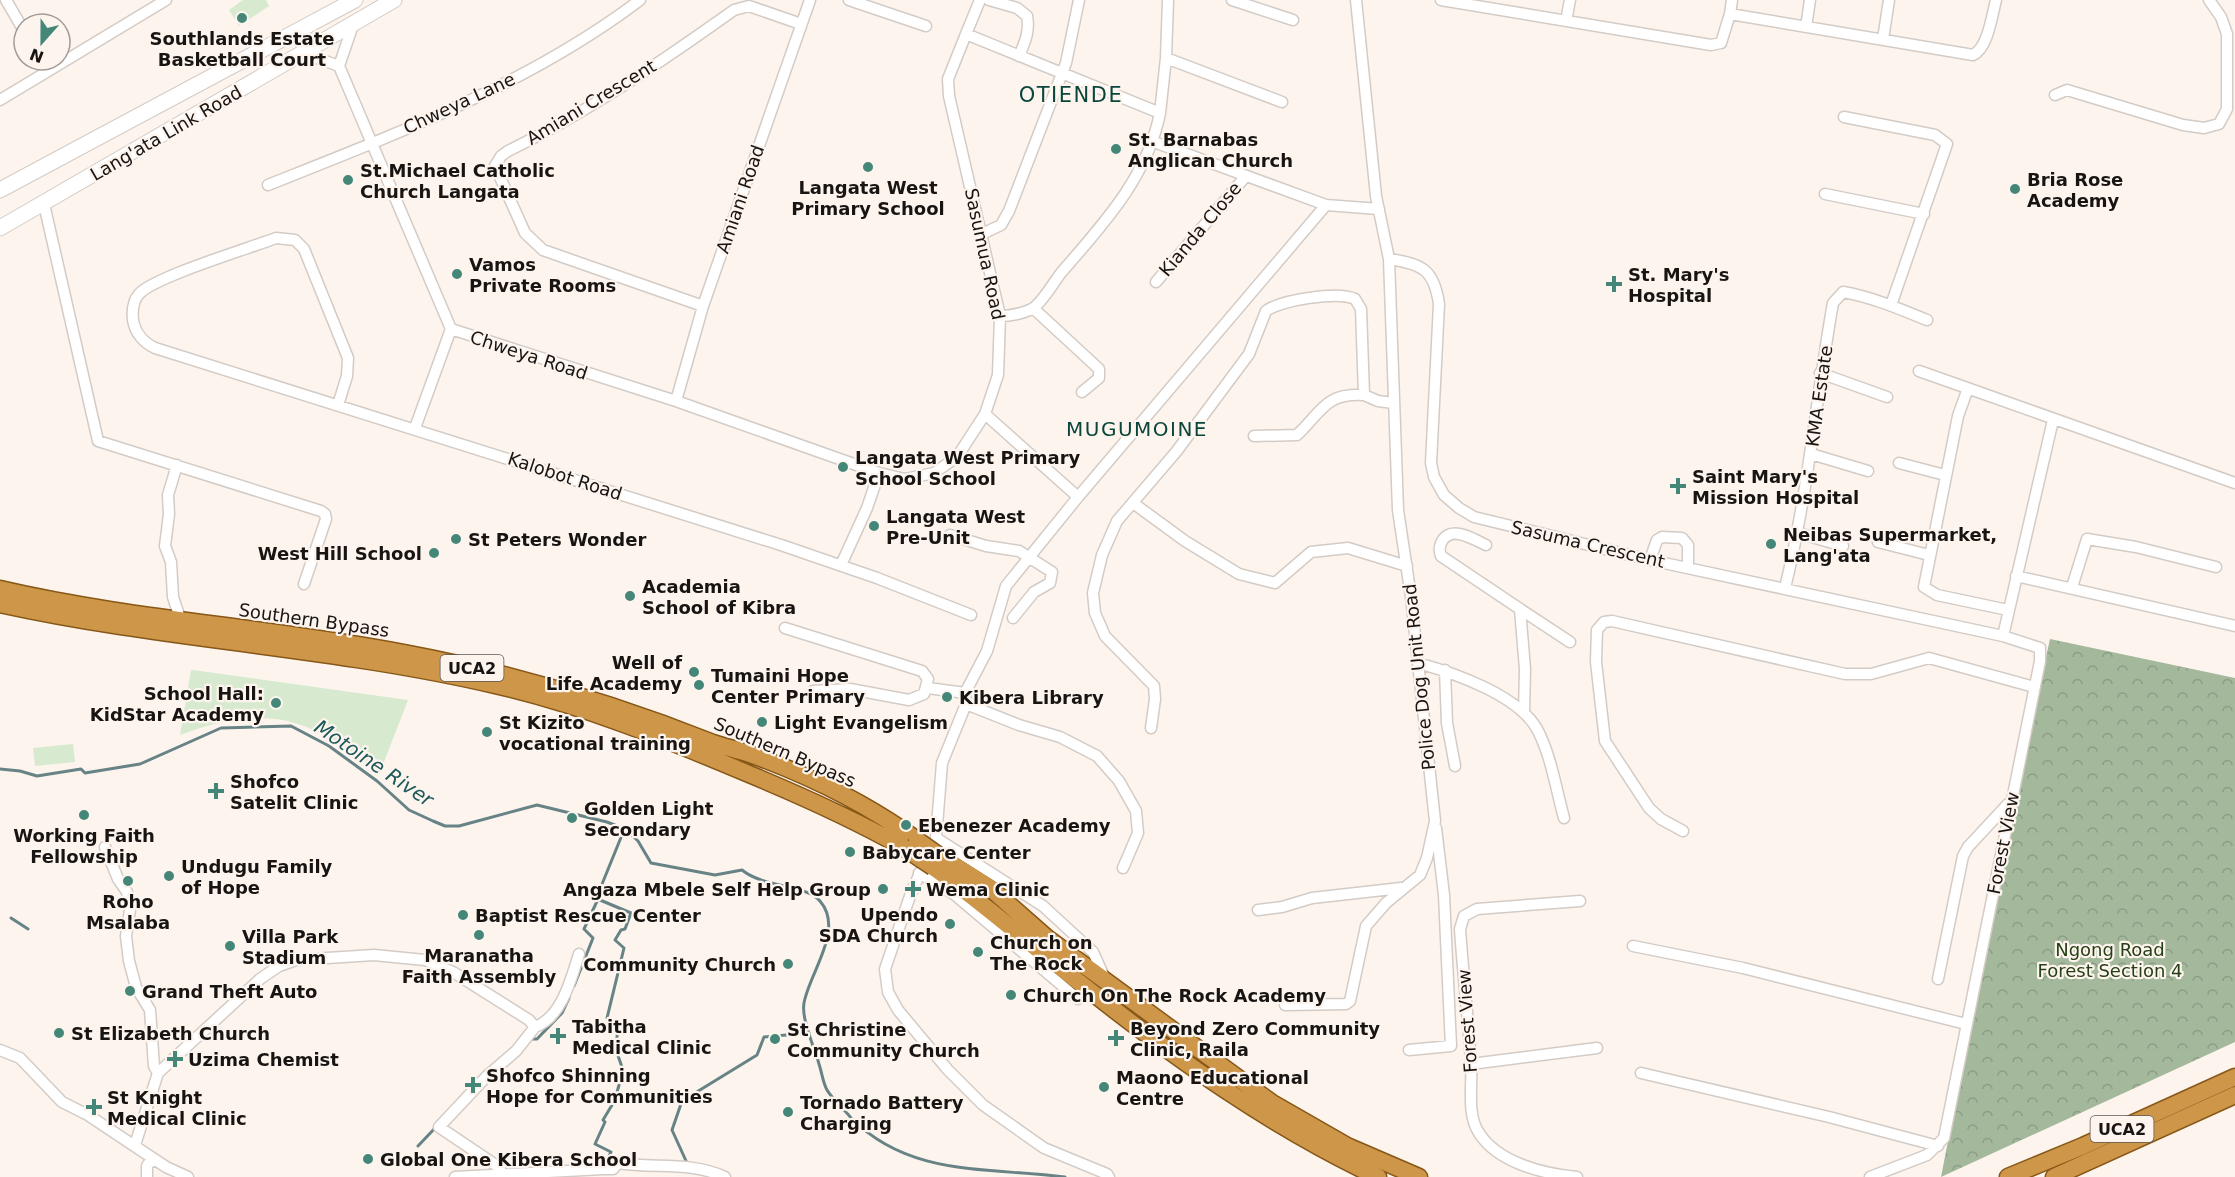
<svg xmlns="http://www.w3.org/2000/svg" width="2235" height="1177" font-family="'DejaVu Sans',sans-serif">
  <style>
    .grass { fill: #d7eacf }
    .forest { fill: url(#forest-crowns) }
    .lines { fill: none; stroke-linecap: round; stroke-linejoin: round }
    .stream { stroke: #678385; stroke-width: 3 }
    .minor-casing { stroke: #d3cbc5; stroke-width: 13 }
    .secondary-casing { stroke: #d3cbc5; stroke-width: 17 }
    .trunk-casing { stroke: #865717; stroke-width: 19 }
    .minor { stroke: #fff; stroke-width: 10 }
    .secondary { stroke: #fff; stroke-width: 15 }
    .trunk { stroke: #ce9648; stroke-width: 16 }
    .trunk-bridge-casing { stroke: #865717; stroke-width: 19; stroke-linecap: butt }
    .trunk-bridge { stroke: #ce9648; stroke-width: 16 }
    .poi-dot { fill: #448779; stroke: #fdf4ee; stroke-width: 2 }
    .labels { text-anchor: middle; dominant-baseline: central; stroke-width: 4.5; stroke-linejoin: round; paint-order: stroke }
    .shield { fill: #fdf4ee; stroke: #5c5754; stroke-width: 1.5 }
    .shield-label { font-size: 16px; font-weight: bold; fill: #171412 }
    .poi-label { font-size: 18px; font-weight: bold; fill: #171412; stroke: #fdf4ee; text-anchor: start }
    .street-label { font-size: 18px; fill: #171412; stroke: #fdf4ee }
    .park-label { font-size: 18px; fill: #254016; stroke: #fdf4ee }
    .neighbourhood-label { font-size: 20px; letter-spacing: 1.5px; fill: #09453b; stroke: #fdf4ee }
    .water-label { font-size: 20px; font-style: italic; fill: #1d595c; stroke: #fdf4ee }
    .quarter-label { font-size: 21px; letter-spacing: 1.5px; fill: #09453b; stroke: #fdf4ee }
  </style>
  <defs>
    <pattern id="forest-crowns" width="20" height="18" patternUnits="userSpaceOnUse" patternTransform="scale(1.5)"><rect width="20" height="18" fill="#a4b89c"/><path d="M2 6a3 3 0 1 1 6 0M12 15a3 3 0 1 1 6 0" fill="none" stroke="#8c9d85"/></pattern>
  </defs>
  <rect width="100%" height="100%" fill="#fdf4ee"/>
  <path class="grass" d="M243,0H266L269,6L239,26L229,10Z
    M191,670H193L408,700L379,775C313,716 264,703 180,735Z
    M73,744L75,762L35,766L33,748Z"/>
  <path class="forest" d="M2050,639L2235,678V1042L1941,1177L2011,818Z"/>
  <g class="lines">
    <path class="stream" d="M0,769L20,771L37,776L81,769L85,773L140,764L221,728L291,726L329,746L377,781L409,810L433,821L445,826H459L537,805L607,822L625,829L638,841L651,863L715,875L742,870C764,888 805,884 820,901C845,930 809,973 804,1003C801,1019 815,1049 819,1064C822,1073 823,1083 827,1090C833,1100 844,1109 851,1118C910,1177 985,1167 1065,1177
      M11,918L28,929
      M574,986L593,938L584,929L599,897
      M531,1039H537L562,1013L569,998
      M418,1146L436,1127
      M687,1163L672,1130L682,1101L757,1055L764,1037L809,1033
      M604,1167L611,1152L595,1144L605,1122L603,1120L615,1100L623,1070L616,1050L618,1025L607,1018L624,948L615,940L621,930L625,929L631,913L600,900L598,894L624,830"/>
    <defs>
      <path id="minor" d="M6,0L24,31
        M849,0L926,26
        M980,0L966,34L1160,113C1147,178 1103,224 1061,273C1053,283 1043,302 1032,309C1023,313 1010,316 1000,316
        M989,0L1017,8L1027,16C1030,31 1025,42 1019,56
        M1232,0L1293,20
        M1356,0L1376,196L1389,259C1422,264 1434,269 1439,304L1431,463L1434,477L1444,495L1459,508L1474,517L1650,560L2003,636L2040,648V661L1944,1138L1927,1155L1870,1177
        M1441,0L1711,45L1721,43L1730,14L1973,55C1988,48 1992,15 1996,0
        M1730,14L1732,0
        M1566,21L1570,0
        M1806,27L1810,0
        M1883,39L1889,0
        M296,57L317,58L339,66
        M1166,58L1282,102
        M339,66L451,329L676,401L879,473L905,479L934,473L957,457L985,414L998,375L1000,316L949,96L948,79L966,34
        M339,66L353,25
        M2055,95L2067,90L2183,125L2204,128L2219,124L2227,109V34L2221,17L2209,0
        M0,100L166,0
        M1160,113L1166,58L1168,0
        M1844,117L1935,135L1947,144L1891,305
        M1154,142L1326,205L1379,209
        M268,185C396,134 529,84 640,0
        M1825,194L1924,214
        M44,204L98,441L321,511L325,514L326,519L304,584
        M982,234L1001,225L1009,211L1066,63L1079,0
        M1156,282L1245,177
        M703,306L543,250L525,233L495,166L501,156L508,151C588,112 661,62 734,10L749,6L801,24
        M1033,308L1099,369V378L1082,392
        M1919,371L1970,389
        M1820,373L1887,397
        M676,401L703,306L810,0
        M338,405L347,376L348,358L304,249L295,240L276,238C250,248 154,277 139,294C133,301 132,311 133,320C135,333 144,343 155,348L781,545L877,578L971,615
        M985,414L1078,497
        M415,428L451,329
        M1254,436L1297,435C1322,412 1324,393 1364,395
        M1811,454L1868,471
        M1899,463L1945,475
        M177,465L168,495L169,514L165,546L171,562L173,597L181,621
        M1133,503L1185,541L1239,574L1275,583L1311,552L1348,548L1407,566
        M1798,533L1843,546
        M950,535L986,546L1019,551L1052,572L1050,583L1034,592L1013,618
        M1878,542L1929,555
        M1486,545C1473,539 1452,525 1442,541C1439,547 1439,550 1441,556L1520,609L1525,669L1524,712
        M1650,560L1657,540L1662,537L1682,538L1688,545V567
        M841,565L867,508L879,473
        M2016,576L2235,626
        M2072,587L2087,539L2136,547L2216,567
        M1785,588C1808,494 1816,398 1833,303L1843,292C1872,297 1900,309 1927,320
        M1520,609L1570,642
        M2008,610L1937,595L1924,587L1958,416L1967,391L1970,389L2235,483
        M785,628L922,671L928,679L924,694L909,700L850,689L813,691
        M2003,636L2053,420
        M1418,663C1454,673 1518,695 1537,729C1551,755 1556,789 1564,818
        M1445,670L1447,723L1455,766
        M928,688L965,693
        M966,704L1019,725L1060,737L1097,756L1119,781L1136,811L1138,833L1123,868
        M1151,728L1155,699L1154,686L1105,636L1095,613L1093,593L1102,555L1117,521L1176,452L1249,354L1266,311C1280,300 1338,291 1355,299L1361,309L1364,395L1378,401L1393,403
        M1683,831L1661,819L1649,808L1605,741L1596,662L1597,630L1604,622L1612,621L1845,674H1871L1929,658L2034,687
        M936,838L1043,906L1093,952L1105,979
        M105,847L118,879L127,892L130,910L126,936L129,961L136,987L150,1010L154,1066L158,1073
        M919,873L955,895L1078,999
        M1258,910L1282,907L1312,898L1401,888
        M1633,946L1743,968L1966,1024
        M1938,979L1963,856L1968,847L2008,804
        M1285,1005L1346,1004L1350,1001L1366,926L1386,903L1420,875L1427,858L1435,821L1411,597L1398,510L1389,259
        M535,1027C562,1017 571,979 579,954
        M0,1050L20,1058L62,1102L88,1115L166,1167L188,1177
        M1409,1050L1451,1046L1444,895L1436,828
        M1471,1064L1597,1048
        M1641,1073L1829,1117L1938,1146
        M135,1145L158,1073L260,979L279,966L296,960L374,955L425,960L453,972L529,1020L535,1027L516,1051L487,1076L439,1127L500,1168L498,1176
        M147,1177V1166L152,1159
        M455,1177L603,1169H613L618,1163C655,1169 690,1161 725,1177
        M1109,1177L1107,1174L1044,1148L983,1105L948,1070L898,1010L888,992L885,969L911,893L936,838L942,763L966,704L965,693L987,651L1006,586L1078,497L1326,205
        M1577,1177C1544,1174 1498,1163 1479,1133C1466,1114 1473,1083 1471,1061C1468,1017 1463,973 1460,929L1464,916L1477,909L1580,901"/>
      <path id="secondary" d="M0,190L355,0
        M0,228L394,0"/>
      <path id="trunk" d="M0,589C133,620 270,627 404,653C511,673 613,703 713,743C725,747 738,750 750,754C808,775 867,804 917,840
        M0,604C163,640 332,647 495,685C583,705 666,739 749,774C802,796 853,819 903,847
        M938,855L989,887L1047,938L1272,1103L1347,1146L1419,1177
        M933,867C986,905 1033,947 1084,986C1176,1059 1272,1127 1378,1177
        M2008,1177L2083,1146L2235,1077
        M2054,1177L2235,1095"/>
    </defs>
    <use href="#minor" class="minor-casing"/>
    <use href="#secondary" class="secondary-casing"/>
    <use href="#trunk" class="trunk-casing"/>
    <use href="#minor" class="minor"/>
    <use href="#secondary" class="secondary"/>
    <use href="#trunk" class="trunk"/>
    <defs>
      <path id="trunk-bridge" d="M917,840L938,855
        M903,847L933,867"/>
    </defs>
    <use href="#trunk-bridge" class="trunk-bridge-casing"/>
    <use href="#trunk-bridge" class="trunk-bridge"/>
  </g>
  <g class="poi-dot">
    <circle cx="242" cy="18" r="6"/>
    <circle cx="1116" cy="149" r="6"/>
    <circle cx="868" cy="167" r="6"/>
    <circle cx="348" cy="180" r="6"/>
    <circle cx="2015" cy="189" r="6"/>
    <circle cx="457" cy="274" r="6"/>
    <path d="M1611 275h6v6h6v6h-6v6h-6v-6h-6v-6h6z"/>
    <circle cx="843" cy="467" r="6"/>
    <path d="M1675 477h6v6h6v6h-6v6h-6v-6h-6v-6h6z"/>
    <circle cx="874" cy="526" r="6"/>
    <circle cx="456" cy="539" r="6"/>
    <circle cx="1771" cy="544" r="6"/>
    <circle cx="434" cy="553" r="6"/>
    <circle cx="630" cy="596" r="6"/>
    <circle cx="694" cy="672" r="6"/>
    <circle cx="699" cy="685" r="6"/>
    <circle cx="947" cy="697" r="6"/>
    <circle cx="276" cy="703" r="6"/>
    <circle cx="762" cy="722" r="6"/>
    <circle cx="487" cy="732" r="6"/>
    <path d="M213 782h6v6h6v6h-6v6h-6v-6h-6v-6h6z"/>
    <circle cx="84" cy="815" r="6"/>
    <circle cx="572" cy="818" r="6"/>
    <circle cx="906" cy="825" r="6"/>
    <circle cx="850" cy="852" r="6"/>
    <circle cx="169" cy="876" r="6"/>
    <circle cx="128" cy="881" r="6"/>
    <circle cx="883" cy="889" r="6"/>
    <path d="M910 880h6v6h6v6h-6v6h-6v-6h-6v-6h6z"/>
    <circle cx="463" cy="915" r="6"/>
    <circle cx="950" cy="924" r="6"/>
    <circle cx="479" cy="935" r="6"/>
    <circle cx="230" cy="946" r="6"/>
    <circle cx="978" cy="952" r="6"/>
    <circle cx="788" cy="964" r="6"/>
    <circle cx="130" cy="991" r="6"/>
    <circle cx="1011" cy="995" r="6"/>
    <circle cx="59" cy="1033" r="6"/>
    <path d="M555 1027h6v6h6v6h-6v6h-6v-6h-6v-6h6z"/>
    <path d="M1113 1029h6v6h6v6h-6v6h-6v-6h-6v-6h6z"/>
    <circle cx="775" cy="1039" r="6"/>
    <path d="M172 1050h6v6h6v6h-6v6h-6v-6h-6v-6h6z"/>
    <path d="M470 1076h6v6h6v6h-6v6h-6v-6h-6v-6h6z"/>
    <circle cx="1104" cy="1087" r="6"/>
    <path d="M91 1098h6v6h6v6h-6v6h-6v-6h-6v-6h6z"/>
    <circle cx="788" cy="1112" r="6"/>
    <circle cx="368" cy="1159" r="6"/>
  </g>
  <g class="labels">
    <g class="shield">
      <rect x="440.5" y="655" width="63" height="26" rx="4.5"/>
      <rect x="2090.5" y="1116" width="63" height="26" rx="4.5"/>
    </g>
    <g class="shield-label">
      <text x="472" y="668">UCA2</text>
      <text x="2122" y="1129">UCA2</text>
    </g>
    <g class="poi-label">
      <text x="242" y="38" text-anchor="middle">Southlands Estate<tspan x="242" dy="21">Basketball Court</tspan></text>
      <text x="1128" y="139">St. Barnabas<tspan x="1128" dy="21">Anglican Church</tspan></text>
      <text x="360" y="170">St.Michael Catholic<tspan x="360" dy="21">Church Langata</tspan></text>
      <text x="2027" y="179">Bria Rose<tspan x="2027" dy="21">Academy</tspan></text>
      <text x="868" y="187" text-anchor="middle">Langata West<tspan x="868" dy="21">Primary School</tspan></text>
      <text x="469" y="264">Vamos<tspan x="469" dy="21">Private Rooms</tspan></text>
      <text x="1628" y="274">St. Mary's<tspan x="1628" dy="21">Hospital</tspan></text>
      <text x="855" y="457">Langata West Primary<tspan x="855" dy="21">School School</tspan></text>
      <text x="1692" y="476">Saint Mary's<tspan x="1692" dy="21">Mission Hospital</tspan></text>
      <text x="886" y="516">Langata West<tspan x="886" dy="21">Pre-Unit</tspan></text>
      <text x="1783" y="534">Neibas Supermarket,<tspan x="1783" dy="21">Lang'ata</tspan></text>
      <text x="468" y="539">St Peters Wonder</text>
      <text x="422" y="553" text-anchor="end">West Hill School</text>
      <text x="642" y="586">Academia<tspan x="642" dy="21">School of Kibra</tspan></text>
      <text x="682" y="662" text-anchor="end">Well of<tspan x="682" dy="21">Life Academy</tspan></text>
      <text x="711" y="675">Tumaini Hope<tspan x="711" dy="21">Center Primary</tspan></text>
      <text x="264" y="693" text-anchor="end">School Hall:<tspan x="264" dy="21">KidStar Academy</tspan></text>
      <text x="959" y="697">Kibera Library</text>
      <text x="499" y="722">St Kizito<tspan x="499" dy="21">vocational training</tspan></text>
      <text x="774" y="722">Light Evangelism</text>
      <text x="230" y="781">Shofco<tspan x="230" dy="21">Satelit Clinic</tspan></text>
      <text x="584" y="808">Golden Light<tspan x="584" dy="21">Secondary</tspan></text>
      <text x="918" y="825">Ebenezer Academy</text>
      <text x="84" y="835" text-anchor="middle">Working Faith<tspan x="84" dy="21">Fellowship</tspan></text>
      <text x="862" y="852">Babycare Center</text>
      <text x="181" y="866">Undugu Family<tspan x="181" dy="21">of Hope</tspan></text>
      <text x="871" y="889" text-anchor="end">Angaza Mbele Self Help Group</text>
      <text x="926" y="889">Wema Clinic</text>
      <text x="128" y="901" text-anchor="middle">Roho<tspan x="128" dy="21">Msalaba</tspan></text>
      <text x="938" y="914" text-anchor="end">Upendo<tspan x="938" dy="21">SDA Church</tspan></text>
      <text x="475" y="915">Baptist Rescue Center</text>
      <text x="242" y="936">Villa Park<tspan x="242" dy="21">Stadium</tspan></text>
      <text x="990" y="942">Church on<tspan x="990" dy="21">The Rock</tspan></text>
      <text x="479" y="955" text-anchor="middle">Maranatha<tspan x="479" dy="21">Faith Assembly</tspan></text>
      <text x="776" y="964" text-anchor="end">Community Church</text>
      <text x="142" y="991">Grand Theft Auto</text>
      <text x="1023" y="995">Church On The Rock Academy</text>
      <text x="572" y="1026">Tabitha<tspan x="572" dy="21">Medical Clinic</tspan></text>
      <text x="1130" y="1028">Beyond Zero Community<tspan x="1130" dy="21">Clinic, Raila</tspan></text>
      <text x="787" y="1029">St Christine<tspan x="787" dy="21">Community Church</tspan></text>
      <text x="71" y="1033">St Elizabeth Church</text>
      <text x="188" y="1059">Uzima Chemist</text>
      <text x="486" y="1075">Shofco Shinning<tspan x="486" dy="21">Hope for Communities</tspan></text>
      <text x="1116" y="1077">Maono Educational<tspan x="1116" dy="21">Centre</tspan></text>
      <text x="107" y="1097">St Knight<tspan x="107" dy="21">Medical Clinic</tspan></text>
      <text x="800" y="1102">Tornado Battery<tspan x="800" dy="21">Charging</tspan></text>
      <text x="380" y="1159">Global One Kibera School</text>
    </g>
    <g class="street-label">
      <text transform="translate(591 102) rotate(-31)">Amiani Crescent</text>
      <text transform="translate(459 103) rotate(-25)">Chweya Lane</text>
      <text transform="translate(166 133) rotate(-30)">Lang'ata Link Road</text>
      <text transform="translate(740 199) rotate(-71)">Amiani Road</text>
      <text transform="translate(1200 229) rotate(-50)">Kianda Close</text>
      <text transform="translate(985 254) rotate(78)">Sasumua Road</text>
      <text transform="translate(529 355) rotate(18)">Chweya Road</text>
      <text transform="translate(1819 396) rotate(-82)">KMA Estate</text>
      <text transform="translate(565 476) rotate(18)">Kalobot Road</text>
      <text transform="translate(1588 544) rotate(13)">Sasuma Crescent</text>
      <text transform="translate(314 620) rotate(8)">Southern Bypass</text>
      <text transform="translate(1419 677) rotate(-96)">Police Dog Unit Road</text>
      <text transform="translate(785 752) rotate(23)">Southern Bypass</text>
      <text transform="translate(2003 843) rotate(-79)">Forest View</text>
      <text transform="translate(1467 1021) rotate(-94)">Forest View</text>
    </g>
    <g class="park-label">
      <text x="2110" y="949">Ngong Road<tspan x="2110" dy="21">Forest Section 4</tspan></text>
    </g>
    <g class="neighbourhood-label">
      <text x="1137" y="429">MUGUMOINE</text>
    </g>
    <g class="water-label">
      <text transform="translate(374 763) rotate(34)">Motoine River</text>
    </g>
    <g class="quarter-label">
      <text x="1071" y="95">OTIENDE</text>
    </g>
  </g>
  <g transform="translate(42 42) rotate(201)"><circle r="28" fill="#fdf4ee" stroke="#a19a96" stroke-width="1.5"/>
  <path d="M0-4.5L10 22L0 15L-10 22Z" fill="#448779"/>
  <text y="-9" font-size="16" font-weight="bold" text-anchor="middle" fill="#171412">N</text>
  </g>
</svg>
